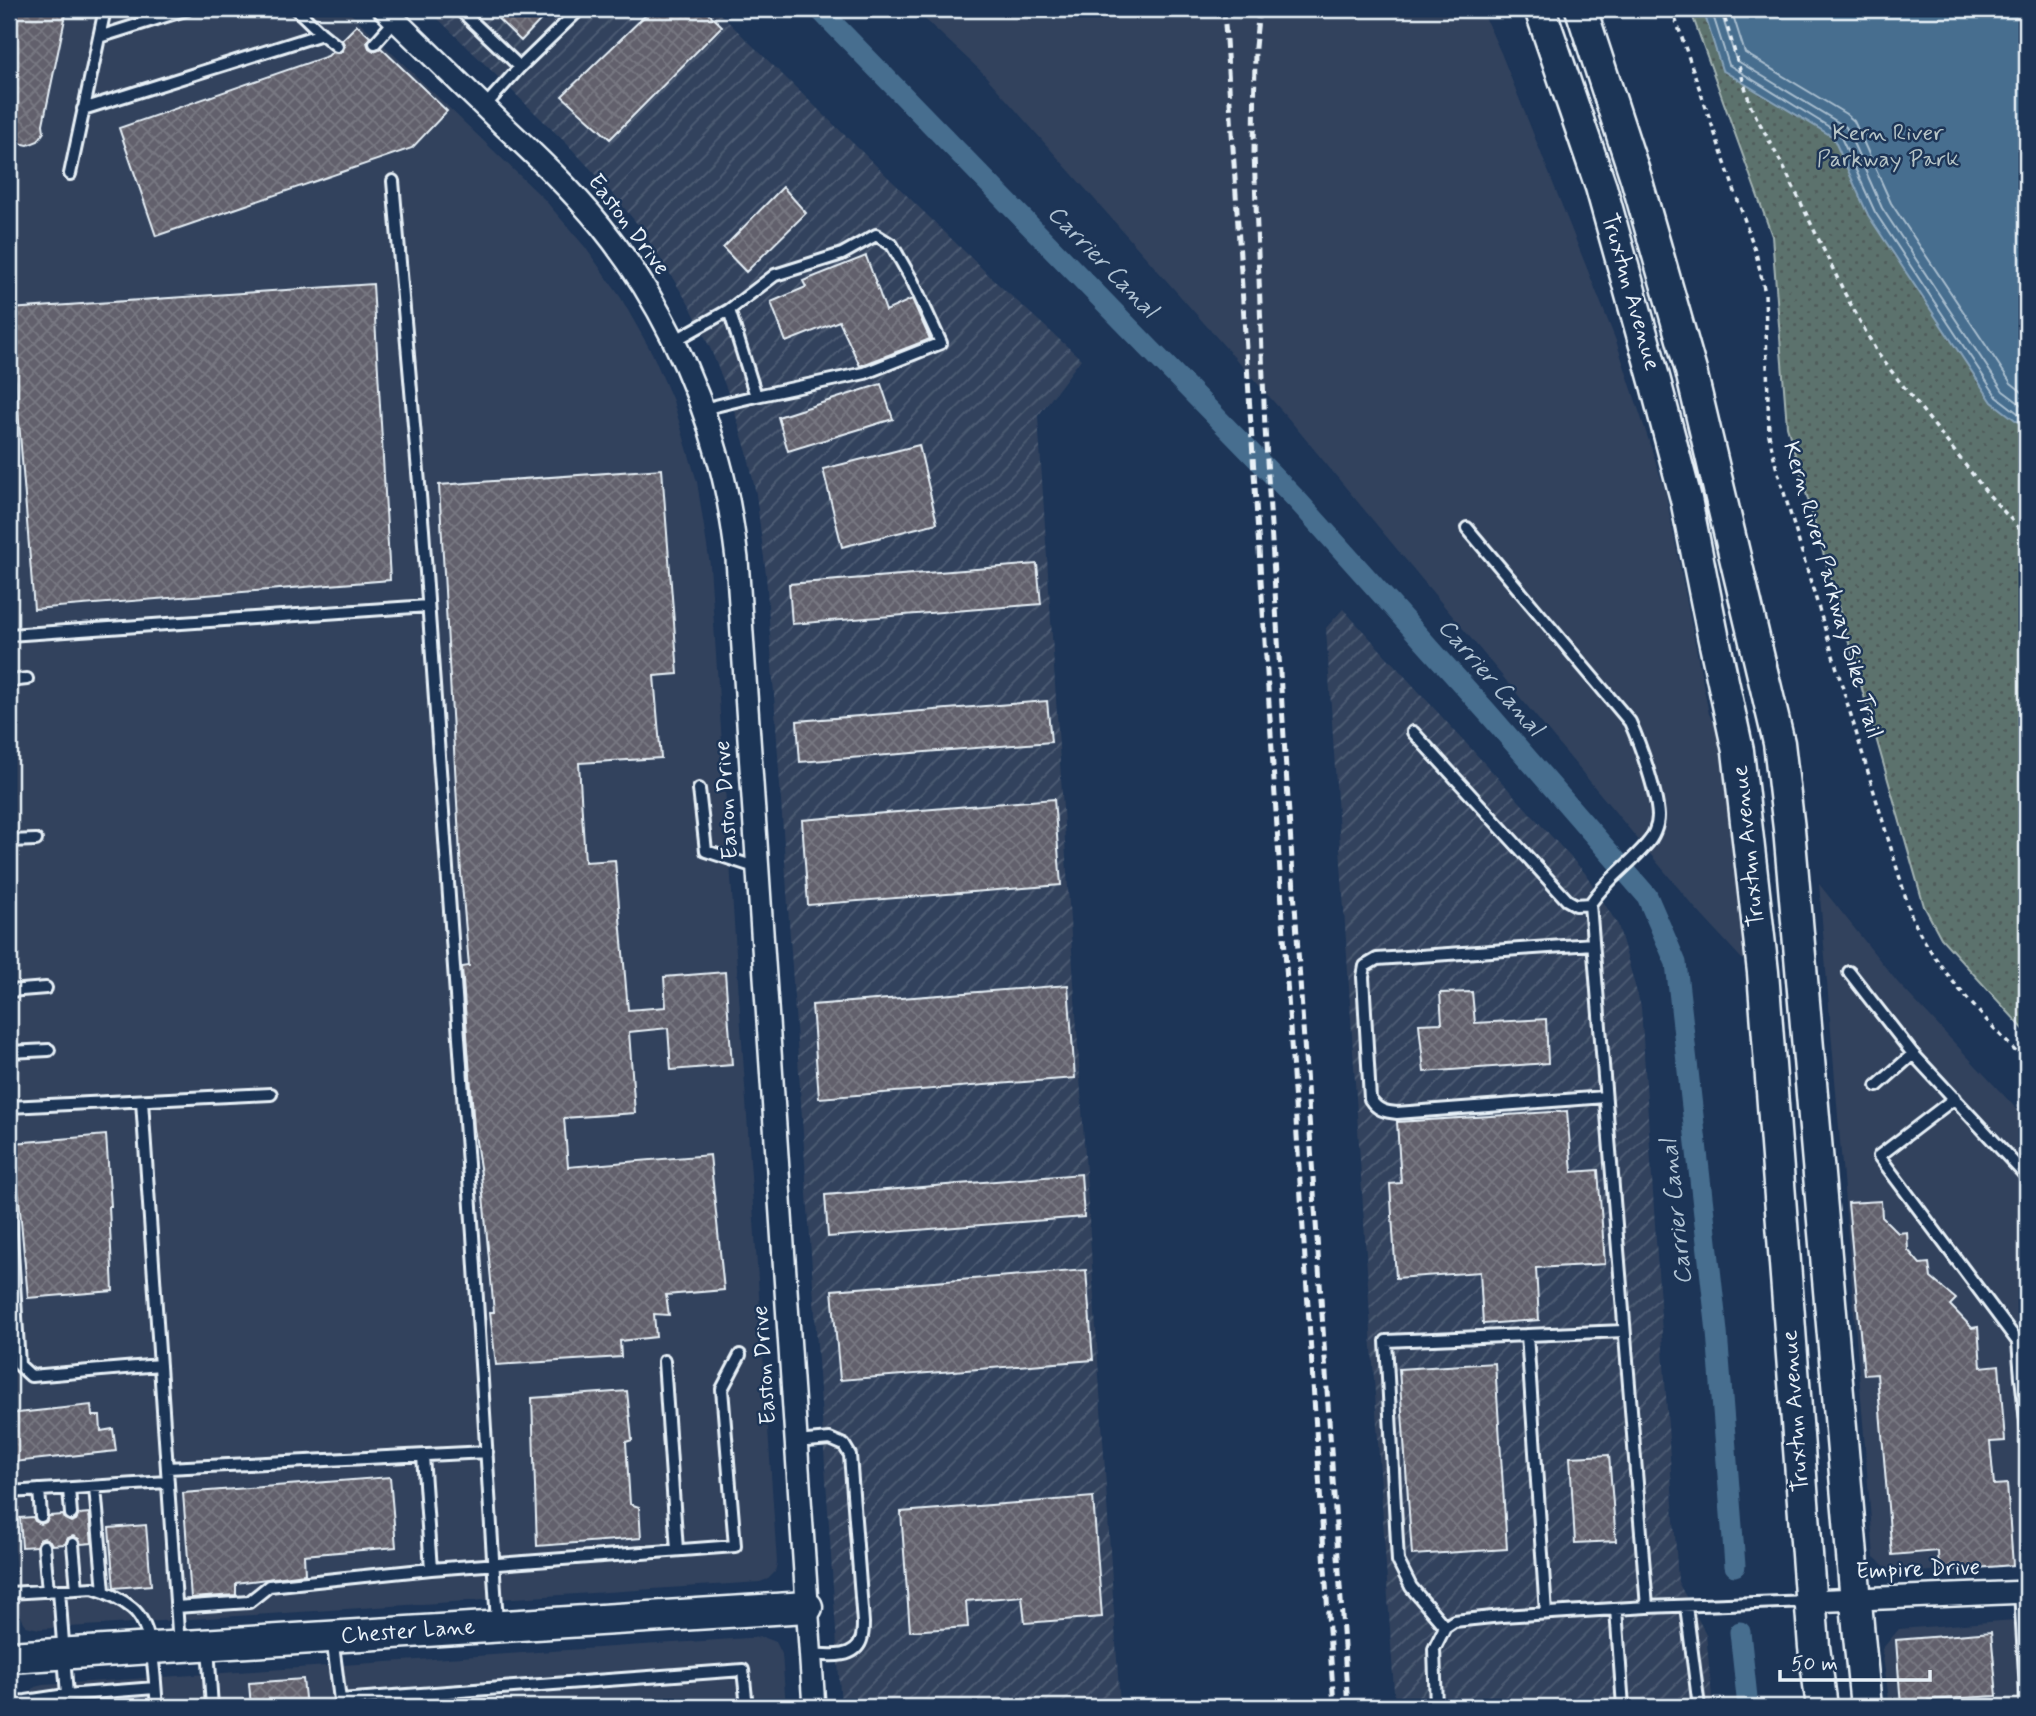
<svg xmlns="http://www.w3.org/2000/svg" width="2036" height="1716" font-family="Mynerve,sans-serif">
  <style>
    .built { fill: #32425d }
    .industrial { fill: url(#industrial-furrows) }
    .park { fill: url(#park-dots); stroke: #a2b2b2; stroke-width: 2 }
    .water { fill: #476e8f; stroke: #87a2b9; stroke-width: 2 }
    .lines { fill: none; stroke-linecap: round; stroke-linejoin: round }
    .shore { stroke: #a8bdce; stroke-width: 2 }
    .canal { stroke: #476e8f; stroke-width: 21 }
    .building { fill: url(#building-cross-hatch); stroke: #e8f1f8; stroke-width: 2 }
    .lane-casing { stroke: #e8f1f8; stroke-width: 16 }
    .street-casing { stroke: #e8f1f8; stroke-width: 26 }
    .secondary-casing { stroke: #e8f1f8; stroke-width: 35 }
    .path { stroke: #e8f1f8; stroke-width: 3.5; stroke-dasharray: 5 5; stroke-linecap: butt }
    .lane { stroke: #1d3557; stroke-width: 10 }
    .street { stroke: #1d3557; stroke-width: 21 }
    .secondary { stroke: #1d3557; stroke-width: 30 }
    .rail { stroke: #e8f1f8; stroke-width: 5; stroke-dasharray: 10 5; stroke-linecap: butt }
    .labels { text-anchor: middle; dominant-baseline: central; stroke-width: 5; stroke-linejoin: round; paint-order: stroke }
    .park-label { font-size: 23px; fill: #b7c5c7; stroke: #1d3557 }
    .street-label { font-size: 23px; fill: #e8f1f8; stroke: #1d3557 }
    .water-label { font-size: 24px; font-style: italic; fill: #b0c3d3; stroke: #1d3557 }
  </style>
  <defs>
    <pattern id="industrial-furrows" width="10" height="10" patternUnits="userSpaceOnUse" patternTransform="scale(1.75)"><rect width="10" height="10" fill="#32425d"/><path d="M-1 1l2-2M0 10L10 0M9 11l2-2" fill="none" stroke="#505e75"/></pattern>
    <pattern id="park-dots" width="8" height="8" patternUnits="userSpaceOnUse" patternTransform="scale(1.75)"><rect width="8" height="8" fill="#5c726d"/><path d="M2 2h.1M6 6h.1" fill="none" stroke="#505b5a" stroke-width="1.8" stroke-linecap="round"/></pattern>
    <pattern id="building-cross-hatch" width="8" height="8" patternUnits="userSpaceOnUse" patternTransform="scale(1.75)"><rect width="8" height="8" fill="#62616c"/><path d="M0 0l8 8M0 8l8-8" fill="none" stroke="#787882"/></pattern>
  </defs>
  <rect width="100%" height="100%" fill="#1d3557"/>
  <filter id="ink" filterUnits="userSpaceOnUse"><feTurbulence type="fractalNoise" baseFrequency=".0143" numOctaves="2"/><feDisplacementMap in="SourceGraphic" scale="14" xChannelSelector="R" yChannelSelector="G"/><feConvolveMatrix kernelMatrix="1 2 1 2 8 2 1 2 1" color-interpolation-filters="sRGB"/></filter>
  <g filter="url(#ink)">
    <path class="built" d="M9,9H346L544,199L585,247L621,298L652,353L673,401L697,482L710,565L777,1563L775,1572L768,1579L760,1582L39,1629L26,1626L19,1613L9,1483Z
      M914,9H1481L1501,53L1616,341L1665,490L1709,714L1728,745L1753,971L1695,908L1288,418L982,72Z
      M1819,884L1898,983L2027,1120V1563L1894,1574L1874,1557Z
      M2027,1619V1707H1890L1882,1649L1899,1629Z
      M763,1637L776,1642L782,1654L786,1707H26L28,1694L35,1687L43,1685Z"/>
    <path class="industrial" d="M428,9H715L999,285L1081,359L1038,416L1120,1707H841L766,574L756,494L747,452L731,400L711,350L691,308L664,264L639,226L602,181L568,145Z
      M1343,609L1585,873L1618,925L1641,1007L1678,1582L1706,1634L1713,1707H1395L1326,628Z"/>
    <path class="park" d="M1690,9H2027V1033L1941,938L1924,906L1787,426L1772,236Z"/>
    <path class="water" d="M1703,9H2027V429L1992,402L1868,215L1833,137L1722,70Z"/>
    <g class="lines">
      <path class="shore" d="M1711,9L1729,65L1839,133L1875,212L1997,397L2027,420
        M1720,9L1736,60L1846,127L1882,208L2003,391L2027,409
        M1731,9L1745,53L1846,114L1854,121L1891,203L2011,383L2027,396"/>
      <path class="canal" d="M819,9L1298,501L1488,713L1647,896L1676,963L1717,1332L1735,1566
        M1740,1632L1748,1707"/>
    </g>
    <path class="building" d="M9,9H67L43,124L44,132L38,141L28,145L9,141Z
      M488,9H551L521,41Z
      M652,9H704L722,26L610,139L562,96Z
      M357,25L370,37L367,42L369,48L374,51L381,48L447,111L412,148L156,236L119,128L328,56L332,52L340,53L345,46L342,40Z
      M783,187L806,213L746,272L723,248Z
      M866,256L886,311L912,299L930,339L860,366L839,321L786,342L771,302L806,287L803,281Z
      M373,284L390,580L34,609L10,309Z
      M881,384L893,419L788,451L778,417Z
      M919,445L937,523L842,547L823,469Z
      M662,469L678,674L654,676L661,758L579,763L585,862L615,860L628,1010L666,1007L664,977L725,972L732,1065L671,1070L668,1028L629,1032L635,1113L564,1118L568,1167L710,1155L724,1290L666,1295L669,1315L654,1314L656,1337L620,1341L621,1357L496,1365L490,1312H494L481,1174L474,1128L462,967L469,966L461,873L439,485Z
      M1037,564L1041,604L792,624L789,584Z
      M1047,701L1051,742L800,762L797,721Z
      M1054,799L1061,885L808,905L802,820Z
      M1068,985L1075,1078L819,1098L812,1005Z
      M1472,992L1475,1023L1546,1019L1548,1063L1424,1072L1419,1024L1442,1023L1440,993Z
      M1567,1111L1572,1172L1598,1170L1605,1264L1536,1268L1539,1320L1483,1324L1480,1272L1396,1278L1390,1184L1401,1183L1397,1122Z
      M106,1135L111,1206H109L113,1291L28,1298L14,1143Z
      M1081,1174L1084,1217L828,1237L825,1195Z
      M1881,1201L1882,1217L1898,1233L1907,1232L1908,1250L1920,1264L1929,1263L1931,1278L1956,1299L1950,1305L1972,1328L1978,1327L1981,1367L1999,1365L2005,1441L1990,1442L1994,1485L2007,1484L2013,1565L1939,1571L1938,1551L1892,1555L1877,1374L1864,1375L1848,1203Z
      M1086,1270L1093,1360L840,1380L832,1290Z
      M1495,1363L1507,1549L1412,1555L1399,1369Z
      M627,1391L632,1440L626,1442L630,1504L639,1507L641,1538L537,1546L532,1398Z
      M91,1405L92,1416H100L101,1431L113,1429L116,1451L14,1462L9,1414Z
      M1609,1455L1616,1541L1575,1543L1570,1457Z
      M390,1477L396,1547L304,1555L305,1574L236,1583V1595L191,1598L183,1493Z
      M1093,1497L1102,1617L1025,1623L1022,1596L966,1601L968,1627L910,1631L901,1512Z
      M89,1513L92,1543L81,1544L79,1539L73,1536L68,1538L65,1544L52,1545L50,1541L44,1538L39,1540L36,1546L22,1547L20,1518L33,1517L35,1521L41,1524L46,1522L49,1516L63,1515L65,1519L71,1522L76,1520L79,1514Z
      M146,1525L151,1585L114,1588L109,1528Z
      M1991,1632L1997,1696L1928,1700V1703L1901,1706L1896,1640Z
      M303,1679L306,1707H251L249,1683Z"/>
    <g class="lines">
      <defs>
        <path id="lane" d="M459,9L520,67
          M322,34L337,46
          M99,37L188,9
          M375,43L405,9
          M484,107L520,67L580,9
          M83,109L322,34L296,9
          M70,174L105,9
          M393,181L423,530L473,1235L497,1623
          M729,310L775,275L842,254L876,235L892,245L913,282L941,343L865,373L756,396
          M674,341L729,310L756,396L703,409
          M1467,528L1630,722C1640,744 1657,792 1658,816C1658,826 1653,838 1646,845C1627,867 1607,879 1590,904L1647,1607
          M9,635L428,606
          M9,681L27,679
          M1413,732L1567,900L1576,905L1590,904
          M699,789L706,851L758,868
          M9,841L36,840
          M1593,944L1377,959L1365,966L1363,977L1370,1099C1377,1110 1385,1112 1397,1113L1605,1097
          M1849,972L1913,1054L2027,1177
          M9,991L46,988
          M9,1052L49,1050
          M1877,1086L1913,1054
          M1955,1098L1879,1156L2018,1342L2021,1377
          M142,1101L179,1646
          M9,1107L271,1094
          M9,1202L19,1365L31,1376L160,1365
          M664,1361L677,1550
          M2027,1377H2021L2027,1430
          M796,1442L830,1439L844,1445L850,1455L863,1623C863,1628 863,1635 861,1640C854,1660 826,1655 810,1654
          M423,1456L431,1569L735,1546L722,1389L740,1355
          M167,1468L487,1452
          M95,1487L104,1591
          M69,1489L71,1514
          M39,1490L41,1516
          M9,1492L167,1482
          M73,1544L77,1589
          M44,1546L48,1591
          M59,1590L67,1695
          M2020,1592L2027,1707
          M9,1593L93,1588C106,1592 121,1599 132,1608C155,1627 154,1679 157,1707
          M1686,1606L1699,1707
          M176,1607L249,1602L269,1586L431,1569
          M1616,1609L1623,1707
          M1546,1613L1527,1335L1624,1331
          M1445,1627L1411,1587L1398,1561L1386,1341L1527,1335
          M332,1637L340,1700L743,1670L747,1707
          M208,1647L212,1707
          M9,1702L26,1701L66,1695L155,1688
          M1436,1707L1434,1649L1445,1627L1454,1621L1502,1616L1647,1607L1808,1601"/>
        <path id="street" d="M384,9C423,47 462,85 501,123C536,156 571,189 601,226C656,294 696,376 719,461C728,493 733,526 737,559L814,1707
          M1810,1601L2027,1592"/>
        <path id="secondary" d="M1540,9L1601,187L1655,381L1686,499L1713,635L1738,751L1763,972L1814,1647L1822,1707
          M1581,9L1636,178L1691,371L1779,743L1789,829L1859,1636L1866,1707
          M9,1657L807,1607"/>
      </defs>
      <use href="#lane" class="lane-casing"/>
      <use href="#street" class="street-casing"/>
      <use href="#secondary" class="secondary-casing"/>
      <path class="path" d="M1672,9L1756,253L1765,293L1769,435L1776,466L1911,915C1937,973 1985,1017 2027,1064
        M1722,9L1751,107L1785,170L1845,294L1878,354L1988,494L2027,537"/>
      <use href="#lane" class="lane"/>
      <use href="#street" class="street"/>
      <use href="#secondary" class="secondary"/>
      <path class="rail" d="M1224,9L1334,1707
        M1259,9L1255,47L1254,154L1265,428L1285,754L1348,1707"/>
    </g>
  </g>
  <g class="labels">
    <g class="park-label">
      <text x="1888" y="134">Kern River<tspan x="1888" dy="26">Parkway Park</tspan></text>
    </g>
    <g class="street-label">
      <text transform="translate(628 225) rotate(53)">Easton Drive</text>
      <text transform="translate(1630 292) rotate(74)">Truxtun Avenue</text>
      <text transform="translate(1832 590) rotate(74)">Kern River Parkway Bike Trail</text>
      <text transform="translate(727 800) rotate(-94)">Easton Drive</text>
      <text transform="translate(1749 846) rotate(-96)">Truxtun Avenue</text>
      <text transform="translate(765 1365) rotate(-94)">Easton Drive</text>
      <text transform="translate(1796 1411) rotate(-94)">Truxtun Avenue</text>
      <text transform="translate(1918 1570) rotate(-2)">Empire Drive</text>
      <text transform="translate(408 1632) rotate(-4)">Chester Lane</text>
    </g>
    <g class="water-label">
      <text transform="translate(1102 262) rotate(46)">Carrier Canal</text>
      <text transform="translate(1490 678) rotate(49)">Carrier Canal</text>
      <text transform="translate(1677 1212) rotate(-96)">Carrier Canal</text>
    </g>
  </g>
  <rect width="2036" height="1716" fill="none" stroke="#1d3557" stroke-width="35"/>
  <rect x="18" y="18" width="2001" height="1681" fill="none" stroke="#e8f1f8" stroke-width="2.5" filter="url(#ink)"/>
  <path d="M1780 1670v10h150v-10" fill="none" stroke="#e8f1f8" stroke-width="3.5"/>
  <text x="1791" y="1670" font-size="21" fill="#e8f1f8" stroke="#1d3557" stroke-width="5" paint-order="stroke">50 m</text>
</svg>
